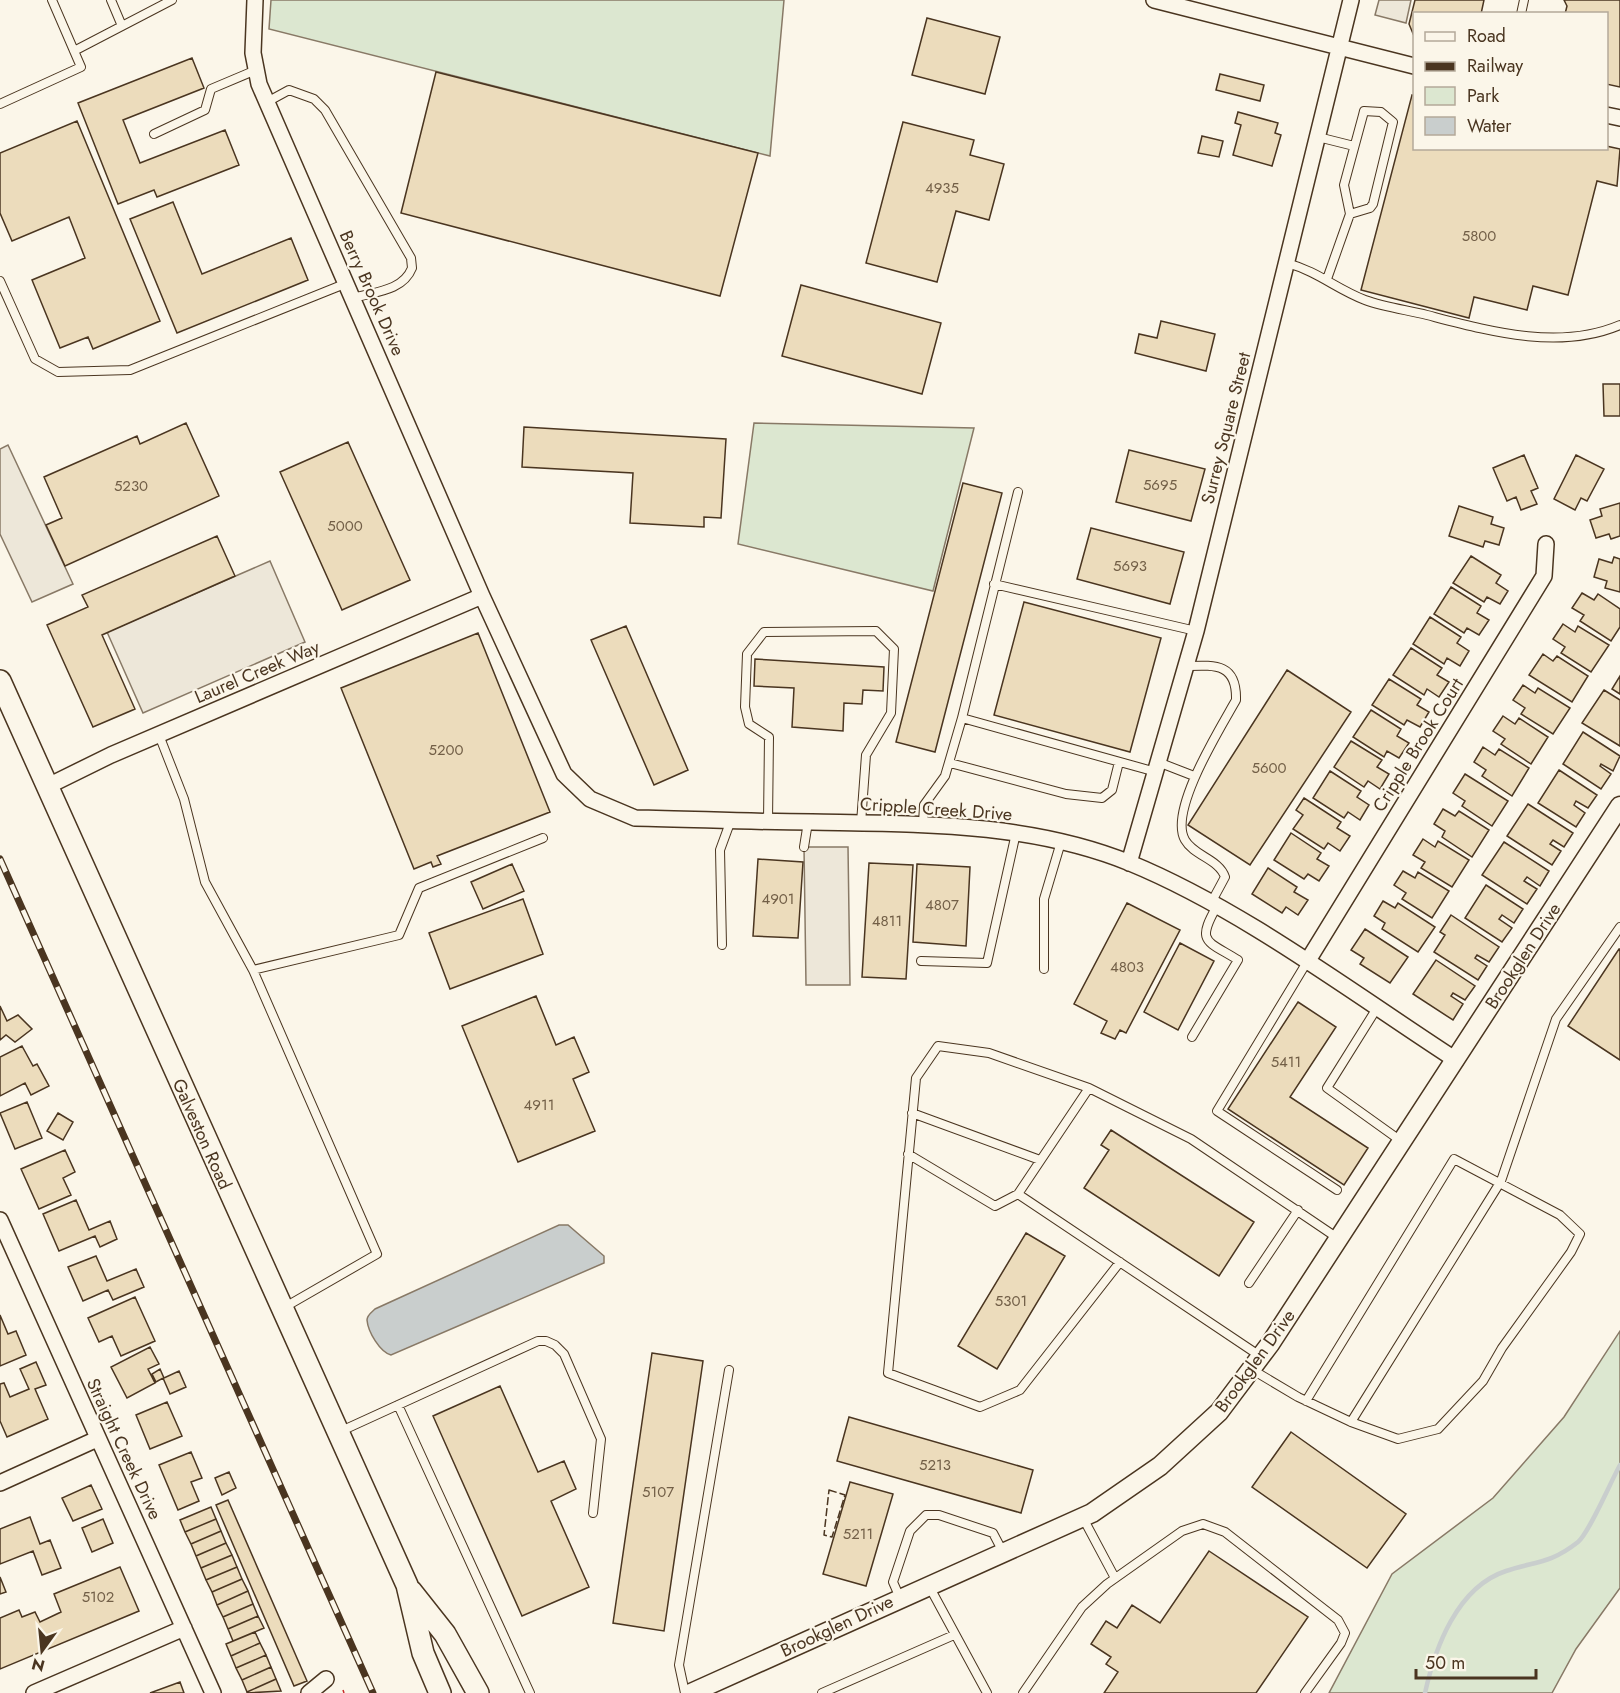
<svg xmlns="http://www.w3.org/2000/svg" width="1620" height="1693" font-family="Jost,sans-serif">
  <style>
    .green { fill: #dce7d0; stroke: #887966; stroke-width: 1.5 }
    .parking { fill: #ede7d9; stroke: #887966; stroke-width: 1.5 }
    .water { fill: #c9cecd; stroke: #887966; stroke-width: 1.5 }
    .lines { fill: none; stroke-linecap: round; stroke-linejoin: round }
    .stream { stroke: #c9cecd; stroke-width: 4.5 }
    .building { fill: #ecdcbc; stroke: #4a3520; stroke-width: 1.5 }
    .service-casing { stroke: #4a3520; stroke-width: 10 }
    .minor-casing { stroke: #4a3520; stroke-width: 18 }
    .tertiary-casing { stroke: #4a3520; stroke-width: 21 }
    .secondary-casing { stroke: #4a3520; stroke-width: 24 }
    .service { stroke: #fbf6e9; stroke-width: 8 }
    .minor { stroke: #fbf6e9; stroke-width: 15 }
    .tertiary { stroke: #fbf6e9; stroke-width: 18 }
    .secondary { stroke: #fbf6e9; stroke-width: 21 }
    .rail-casing { stroke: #4a3520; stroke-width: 7 }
    .rail { stroke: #fbf6e9; stroke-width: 4.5; stroke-dasharray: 14; stroke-linecap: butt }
    .fence { stroke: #4a3520; stroke-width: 1.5; stroke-dasharray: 8 3; stroke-linecap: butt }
    .power { stroke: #c62828; stroke-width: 1.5; stroke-dasharray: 21 4.5 3 4.5; stroke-linecap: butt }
    .labels { text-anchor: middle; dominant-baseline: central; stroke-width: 4.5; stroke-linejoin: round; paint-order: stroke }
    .number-label { font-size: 15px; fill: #725f47 }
    .street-label { font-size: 18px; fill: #4a3520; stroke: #fbf6e9 }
  </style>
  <rect width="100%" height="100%" fill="#fbf6e9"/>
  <path class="green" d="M271,0H784L770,156L269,29Z
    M754,423L974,428L933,591L738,544Z
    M1620,1331V1588L1576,1649L1552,1693H1329L1392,1574L1493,1498L1564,1417Z"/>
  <path class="parking" d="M1379,0H1411L1406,23L1375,15Z
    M8,445L73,584L32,602L0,534V449Z
    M270,561L305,642L143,713L107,632Z
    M804,847H848L850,985H806Z"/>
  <path class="water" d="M559,1225H568L604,1256V1263L391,1355C380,1352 368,1332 367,1320C367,1315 372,1312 375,1309Z"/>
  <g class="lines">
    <path class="stream" d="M1425,1693C1435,1648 1457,1587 1506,1571C1536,1561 1550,1564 1578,1542C1589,1533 1611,1481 1620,1465"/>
  </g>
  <path class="building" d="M1415,0H1484L1481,14H1414V36L1409,24Z
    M1564,0H1620V87L1606,84V14H1565L1567,6Z
    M927,18L1000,37L985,94L912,75Z
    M192,58L204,88L123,120L140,163L225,130L239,165L157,197L154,190L118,204L78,103Z
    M436,72L758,153L720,296L401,213Z
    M1220,74L1264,85L1260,101L1216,90Z
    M1412,95L1414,96V148H1606V146L1620,149L1617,186L1597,181L1568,295L1533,286L1527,310L1474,297L1469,318L1361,290Z
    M1238,112L1278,123L1275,133L1281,135L1272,166L1233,155L1241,125L1235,123Z
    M77,121L160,321L93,349L88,337L60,348L32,280L85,258L69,217L12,241L0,213V153Z
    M903,122L974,140L970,155L1004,164L989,220L956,211L937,282L866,263Z
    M1202,136L1223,141L1219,157L1198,153Z
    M173,202L202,274L291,238L308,280L177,333L130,219Z
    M801,285L941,323L922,394L782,356Z
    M1161,321L1215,334L1206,371L1135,353L1139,334L1157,338Z
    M1603,384H1620V416H1604Z
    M186,423L219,496L65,566L46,525L62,518L44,477L137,436L140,444Z
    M524,427L726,439L721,518L704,517V527L630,523L633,473L522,467Z
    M348,442L410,580L342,610L280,472Z
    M1129,450L1205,469L1191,521L1116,502Z
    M1524,455L1538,488L1531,491L1537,504L1521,510L1516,497L1507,501L1493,468Z
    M1576,455L1604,469L1587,501L1581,498L1575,510L1554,499Z
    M963,483L1002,493L935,752L896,742Z
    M1620,503V536L1611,539L1609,534L1596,538L1590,520L1602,516L1600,509Z
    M1459,506L1493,517L1491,524L1504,528L1499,545L1485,541L1483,547L1449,536Z
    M1091,528L1184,552L1170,604L1077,579Z
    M217,536L235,576L102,635L135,709L93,727L47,625L88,607L82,595Z
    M1471,556L1501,575L1496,583L1508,591L1500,604L1487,597L1484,602L1453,583Z
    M1614,557L1620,559V592L1605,588L1607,581L1594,577L1599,559L1612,563Z
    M1451,587L1481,606L1477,613L1489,620L1479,635L1467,628L1464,633L1434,614Z
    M1582,593L1594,600L1598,594L1620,609V627L1611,641L1580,621L1584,615L1572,608Z
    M1024,602L1161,638L1130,752L994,715Z
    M1430,617L1461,637L1457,643L1469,651L1460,666L1447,658L1444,664L1413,644Z
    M1563,624L1575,632L1578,626L1609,645L1591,672L1561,653L1565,647L1553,639Z
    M626,626L688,770L654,785L591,640Z
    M478,633L550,812L437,856L441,864L433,867L431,862L414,869L341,688Z
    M1411,648L1442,668L1437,675L1449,682L1439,697L1427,689L1424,695L1393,675Z
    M1543,654L1553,661L1557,656L1588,676L1572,702L1529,675Z
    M755,659L884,667L883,691L863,690L862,704L844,703L843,731L792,727L794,688L754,686Z
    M1287,670L1351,712L1250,865L1188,825Z
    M1620,676V694L1612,689Z
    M1389,679L1421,699L1417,705L1429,712L1420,727L1407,720L1404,725L1372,705Z
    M1523,685L1535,693L1538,688L1570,708L1553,734L1521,714L1525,708L1513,700Z
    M1604,690L1620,700V746L1582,723Z
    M1371,710L1401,729L1397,736L1409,743L1399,758L1387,751L1384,757L1353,737Z
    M1503,716L1515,724L1519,718L1548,737L1531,764L1501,744L1505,739L1493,731Z
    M1583,732L1620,756L1613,771L1601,764L1600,766L1611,774L1601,789L1563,764Z
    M1351,741L1382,760L1377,767L1389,774L1380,789L1368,781L1364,787L1334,767Z
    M1483,747L1495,755L1499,749L1529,768L1512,796L1482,776L1486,770L1474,762Z
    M1559,770L1597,795L1588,808L1576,801L1574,805L1585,813L1576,827L1538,803Z
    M1330,771L1361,791L1357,797L1369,805L1360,820L1348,812L1344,818L1313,798Z
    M1465,774L1508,801L1492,826L1462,806L1465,801L1453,793Z
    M1304,798L1341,822L1337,828L1350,836L1340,851L1328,843L1324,849L1293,829L1303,815L1296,810Z
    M1528,804L1573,833L1564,847L1553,840L1550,844L1561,851L1552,865L1507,836Z
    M1443,809L1455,816L1459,811L1489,830L1472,857L1442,837L1445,831L1434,824Z
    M1291,833L1321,853L1317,859L1329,866L1319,881L1308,874L1304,879L1274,860Z
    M1423,839L1435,847L1438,841L1469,860L1452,887L1421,868L1425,862L1413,855Z
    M1504,842L1549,871L1540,886L1527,877L1524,881L1537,889L1527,904L1482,875Z
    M758,859L803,862L798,938L753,936Z
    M869,863L913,865L906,979L862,977Z
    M512,864L524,891L483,909L471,882Z
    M917,864L970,867L966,946L913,942Z
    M1268,868L1297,887L1294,892L1308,900L1298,915L1286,907L1282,913L1252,894Z
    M1403,871L1415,878L1418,872L1449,891L1432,918L1402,899L1406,893L1394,885Z
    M1486,885L1523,909L1514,923L1502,915L1499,919L1512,928L1502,942L1465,918Z
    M523,899L543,954L450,989L429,933Z
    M1383,901L1395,908L1398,903L1435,927L1418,952L1382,929L1385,923L1374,916Z
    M1127,903L1180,930L1126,1033L1120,1030L1115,1039L1101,1033L1107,1021L1074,1004Z
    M1451,915L1499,947L1489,962L1477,955L1475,958L1487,966L1478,980L1434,952L1445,935L1440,932Z
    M1365,929L1408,957L1390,983L1360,964L1364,958L1351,950Z
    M1180,943L1214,961L1178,1030L1144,1012Z
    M1619,949H1620V1060L1568,1026Z
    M1436,960L1475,986L1465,1000L1453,993L1451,996L1463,1004L1453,1020L1413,994Z
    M536,996L556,1045L574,1037L589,1072L573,1079L595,1131L518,1162L462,1026Z
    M1298,1002L1336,1027L1290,1097L1368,1148L1344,1185L1228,1109Z
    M0,1006L7,1021L18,1015L32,1029L15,1042L6,1035L0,1040Z
    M22,1046L33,1066L37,1064L49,1086L31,1095L25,1083L0,1096V1057Z
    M27,1102L42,1138L15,1149L0,1113Z
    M58,1113L73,1122L63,1140L47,1131Z
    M1111,1130L1254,1222L1219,1276L1084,1188L1109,1150L1101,1145Z
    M65,1150L75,1172L63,1178L71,1195L39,1209L21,1169Z
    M76,1200L89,1230L110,1221L117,1239L100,1247L95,1236L59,1251L43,1214Z
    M1026,1233L1065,1256L997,1369L958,1346Z
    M96,1256L107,1281L136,1269L144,1287L113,1300L108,1290L83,1301L68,1267Z
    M135,1297L155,1341L121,1356L112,1336L99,1342L88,1318Z
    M0,1315L8,1334L16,1331L26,1355L0,1366Z
    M150,1347L159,1364L148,1369L155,1383L127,1398L111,1367Z
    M652,1353L703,1361L664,1631L613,1623Z
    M36,1362L46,1385L35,1389L48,1419L7,1437L0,1421V1384L4,1383L10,1397L29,1389L20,1369Z
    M160,1369L164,1378L179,1371L186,1387L170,1394L163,1378L156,1382L152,1374Z
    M500,1386L538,1472L564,1461L576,1489L551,1501L589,1587L522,1616L433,1416Z
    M167,1402L182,1436L150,1449L136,1415Z
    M849,1417L1033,1470L1021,1513L837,1461Z
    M1291,1432L1406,1514L1367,1568L1252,1487Z
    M191,1452L202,1478L191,1482L199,1501L178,1510L159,1465Z
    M229,1472L236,1488L222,1495L215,1478Z
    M850,1482L893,1494L866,1586L823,1574Z
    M91,1485L102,1509L73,1521L62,1498Z
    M228,1500L307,1681L294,1686L216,1505Z
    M211,1507L216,1519L185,1532L180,1520Z
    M30,1517L40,1544L50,1540L61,1568L42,1575L33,1551L0,1564V1529Z
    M103,1519L113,1543L92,1552L82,1528Z
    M216,1519L221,1531L191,1544L185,1532Z
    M221,1531L226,1543L196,1556L191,1544Z
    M226,1543L232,1555L201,1568L196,1556Z
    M1209,1551L1308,1617L1256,1693H1104L1118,1672L1106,1664L1111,1657L1091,1644L1106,1621L1117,1628L1132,1605L1160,1623Z
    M232,1555L237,1567L206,1580L201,1568Z
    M120,1567L139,1611L0,1669V1618L19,1610L22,1617L35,1612L40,1622L61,1612L54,1594Z
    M237,1567L242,1579L212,1592L206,1580Z
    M0,1577L6,1592L0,1594Z
    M242,1579L248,1591L217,1605L212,1592Z
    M248,1591L253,1604L223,1617L217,1605Z
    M253,1604L258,1616L228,1629L223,1617Z
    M258,1616L264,1628L233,1641L228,1629Z
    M255,1632L260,1643L231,1656L226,1644Z
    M260,1643L266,1655L236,1668L231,1656Z
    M266,1655L271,1667L242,1680L236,1668Z
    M271,1667L276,1679L247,1692L242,1680Z
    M276,1679L281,1691L247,1693V1692Z
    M180,1682L184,1693H150Z"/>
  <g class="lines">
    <defs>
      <path id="service" d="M111,0L122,26
        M1521,14L1524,0
        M74,51L172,0
        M267,102L289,90L314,99L325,110L411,258L412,268C403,291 374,292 353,298
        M0,104L81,67L52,0
        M154,134L205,110L211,89L256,70
        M1318,137L1354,146
        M1287,263C1319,272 1336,289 1365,300C1384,307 1407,310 1427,315C1489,331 1559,351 1620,325
        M1327,279L1350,214L1344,185L1363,115L1364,111L1381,112L1393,122L1373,204L1370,208L1350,214
        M0,281L35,359L58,372L130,370L347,283
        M1018,492L962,718L1156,772
        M994,584L1196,631
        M1186,666C1215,665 1237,663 1236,700C1221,727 1168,811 1185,840C1194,856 1219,859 1225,877L1211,903
        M159,735L184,799L205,882L253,970L377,1254L285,1307
        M1158,762L1194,776
        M950,763L1066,794L1102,798L1112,790L1119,762
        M768,821L769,737L749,724L745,707L747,654L764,632L876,631L894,649L891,713L866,755L861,823
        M923,824L924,805L945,776L962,718
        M804,847L808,822
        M722,945L720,850L731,820
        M921,961L987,963L1016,833
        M1307,962L1217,1111L1337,1190
        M1044,969V899L1061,842
        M253,970L399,935L419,888L543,838
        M1377,1008L1327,1088L1401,1141
        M1192,1037L1238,960C1206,940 1196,943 1217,906
        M1089,1088L989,1053L938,1046L916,1078L888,1373L980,1407L1020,1390L1120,1262
        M912,1113L1040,1160
        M908,1154L995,1206L1018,1194
        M1249,1283L1298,1210
        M1260,1356L1018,1194L1089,1088L1191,1139L1339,1239
        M1251,1369L1298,1397L1351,1422L1398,1439L1438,1429L1483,1381L1502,1348L1571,1252L1580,1234L1560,1215L1454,1159L1306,1401
        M398,1405L530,1693
        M1351,1422L1501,1181L1556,1019L1620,927
        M339,1432L538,1341H546L555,1345L564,1354L601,1439L593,1513
        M1083,1518L1115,1578
        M929,1586L987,1693
        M900,1598L893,1582L910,1531L926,1515H939L993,1533L1003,1552
        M685,1693L679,1665L729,1370
        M822,1693L954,1635
        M1023,1693L1082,1607L1107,1584L1182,1531L1203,1524L1225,1532L1338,1620L1345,1633L1341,1643L1305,1693"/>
      <path id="minor" d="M255,0L253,53L259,84L482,596L564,774L590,799L635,818C694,819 753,822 812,822C919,824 1029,822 1130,863C1242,909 1354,994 1456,1060
        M1154,0L1414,66
        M1606,115L1620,118
        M48,786L111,755L482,596
        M1129,863L1196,631L1351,0
        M1307,962L1544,576L1546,544
        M0,1220L213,1693
        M0,1483L97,1439
        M34,1693L184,1628
        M309,1693L326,1679"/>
      <path id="tertiary" d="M691,1693L1092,1513L1160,1466L1219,1412L1270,1344L1620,806"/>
      <path id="secondary" d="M0,681L407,1585L423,1653L440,1693
        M411,1591L445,1634L478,1693"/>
    </defs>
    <use href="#service" class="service-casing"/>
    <use href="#minor" class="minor-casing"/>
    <use href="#tertiary" class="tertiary-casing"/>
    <use href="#secondary" class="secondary-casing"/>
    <use href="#service" class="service"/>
    <use href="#minor" class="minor"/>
    <use href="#tertiary" class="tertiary"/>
    <use href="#secondary" class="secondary"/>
    <defs>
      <path id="rail" d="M0,859L373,1693"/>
    </defs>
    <use href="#rail" class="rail-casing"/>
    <use href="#rail" class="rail"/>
    <path class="fence" d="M829,1490L845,1495L832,1537L824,1535Z"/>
    <path class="power" d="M343,1690L344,1693"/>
  </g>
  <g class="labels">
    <g class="number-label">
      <text x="942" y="188">4935</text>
      <text x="1479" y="236">5800</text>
      <text x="1160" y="485">5695</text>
      <text x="131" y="486">5230</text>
      <text x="345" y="526">5000</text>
      <text x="1130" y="566">5693</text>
      <text x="446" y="750">5200</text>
      <text x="1269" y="768">5600</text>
      <text x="778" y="899">4901</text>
      <text x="942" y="905">4807</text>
      <text x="887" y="921">4811</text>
      <text x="1127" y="967">4803</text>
      <text x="1286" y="1062">5411</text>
      <text x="539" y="1105">4911</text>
      <text x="1011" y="1301">5301</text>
      <text x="935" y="1465">5213</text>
      <text x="658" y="1492">5107</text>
      <text x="858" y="1534">5211</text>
      <text x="98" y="1597">5102</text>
    </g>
    <g class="street-label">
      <text transform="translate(372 293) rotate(66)">Berry Brook Drive</text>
      <text transform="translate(1226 428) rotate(-76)">Surrey Square Street</text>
      <text transform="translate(257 672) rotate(-23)">Laurel Creek Way</text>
      <text transform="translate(1418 745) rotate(-58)">Cripple Brook Court</text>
      <text transform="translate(936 809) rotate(4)">Cripple Creek Drive</text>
      <text transform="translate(1523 956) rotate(-57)">Brookglen Drive</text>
      <text transform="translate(202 1134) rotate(66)">Galveston Road</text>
      <text transform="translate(1255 1361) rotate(-54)">Brookglen Drive</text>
      <text transform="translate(124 1449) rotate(65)">Straight Creek Drive</text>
      <text transform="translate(837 1626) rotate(-25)">Brookglen Drive</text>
    </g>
  </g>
  <rect x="1413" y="12" width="195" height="138" fill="#fbf6e9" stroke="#b4a999" stroke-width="1.5"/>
  <rect x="1425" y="32" width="30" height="9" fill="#fbf6e9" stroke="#b4a999" stroke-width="1.5"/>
  <text x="1467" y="42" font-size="18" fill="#4a3520">Road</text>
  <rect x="1425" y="62" width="30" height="9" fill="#4a3520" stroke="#b4a999" stroke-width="1.5"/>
  <text x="1467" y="72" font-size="18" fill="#4a3520">Railway</text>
  <rect x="1425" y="87" width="30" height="18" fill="#dce7d0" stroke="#b4a999" stroke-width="1.5"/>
  <text x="1467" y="102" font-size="18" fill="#4a3520">Park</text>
  <rect x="1425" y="117" width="30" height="18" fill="#c9cecd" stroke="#b4a999" stroke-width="1.5"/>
  <text x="1467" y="132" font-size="18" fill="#4a3520">Water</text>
  <g transform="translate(42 1651) rotate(195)" stroke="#fbf6e9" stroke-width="4.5" paint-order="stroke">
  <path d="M0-4.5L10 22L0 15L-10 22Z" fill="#4a3520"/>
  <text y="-9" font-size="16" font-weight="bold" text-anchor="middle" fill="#4a3520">N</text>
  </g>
  <path d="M1416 1669v9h120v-9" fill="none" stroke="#4a3520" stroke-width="3"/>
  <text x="1425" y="1669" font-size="18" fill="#4a3520" stroke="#fbf6e9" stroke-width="4.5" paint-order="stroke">50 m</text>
</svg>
